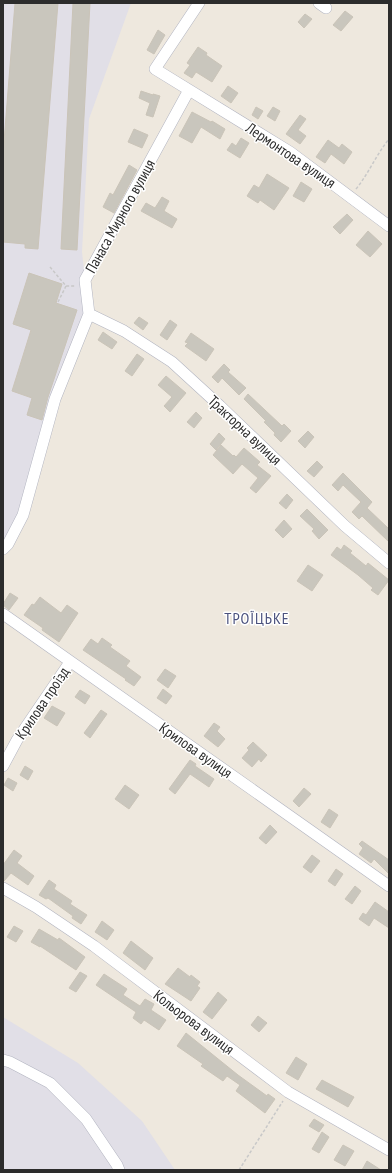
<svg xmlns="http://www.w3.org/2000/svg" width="392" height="1173" font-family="'PT Sans Narrow',sans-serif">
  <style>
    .industrial { fill: #e1dfe7 }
    .building { fill: #c9c6bd; stroke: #cac4b8 }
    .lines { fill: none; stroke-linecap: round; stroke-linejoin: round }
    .minor-casing { stroke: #b2b4c0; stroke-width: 12 }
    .path { stroke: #c8c8c8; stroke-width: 1.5; stroke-dasharray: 3 2; stroke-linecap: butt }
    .minor { stroke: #fff; stroke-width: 11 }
    .labels { text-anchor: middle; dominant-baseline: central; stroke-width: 3; stroke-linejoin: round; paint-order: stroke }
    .street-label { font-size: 15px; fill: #2c2c2c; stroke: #fff }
    .neighbourhood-label { font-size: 16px; letter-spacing: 1px; fill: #4b527e; stroke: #fff }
  </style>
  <rect width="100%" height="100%" fill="#eee8de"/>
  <path class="industrial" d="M3,3H131L89,119L82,252L89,314L34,480L3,549Z
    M3,1017L78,1063L142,1121L175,1170H3Z"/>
  <path class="building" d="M15,3H58L38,249L25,248V244L3,242V154Z
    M73,3H90L77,250L61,249Z
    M345,11L353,17L341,31L333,25Z
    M305,14L312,19L304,28L298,22Z
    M158,30L165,35L154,54L147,50Z
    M198,47L207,53L206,55L222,66L212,82L196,72L192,78L184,73L190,65L187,63Z
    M228,86L238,93L231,103L221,96Z
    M141,91L153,95V94L160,96L153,117L146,115L150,103L139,98Z
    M256,107L263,111L258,119L252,115Z
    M273,107L280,111L275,121L267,116Z
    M192,112L211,122L212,121L225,129L220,139L201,127L192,143L179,136Z
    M300,115L306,119L298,130L306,136L300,144L286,134Z
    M134,129L148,135L142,148L128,142Z
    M241,138L249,143L240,158L227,150L232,143L236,146Z
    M328,140L339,148L342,144L352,152L344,164L331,154L325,163L316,157Z
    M129,165L137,170L114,213L103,207L110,193L113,195Z
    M267,174L289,188L274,210L260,200L258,203L247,196L254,185L259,188Z
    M301,182L312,189L304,202L293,196Z
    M162,197L169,201L164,211L177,219L172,228L141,211L146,203L155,208Z
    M347,214L353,220L340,234L333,227Z
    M368,231L382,244L370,257L356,245Z
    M29,273L62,284L56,303L77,310L48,397L42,420L27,415L32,398L12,391L31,330L13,324Z
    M139,317L148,323L143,330L134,323Z
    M170,320L177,325L167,340L160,335Z
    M103,332L117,342L112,349L98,340Z
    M191,333L214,349L206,361L185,346L188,343L185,342Z
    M137,354L144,359L132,376L125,371Z
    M224,364L230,370L228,372L246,388L239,395L222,378L218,383L212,377Z
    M166,376L186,393L170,412L164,406L172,397L158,385Z
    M248,394L282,426L284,424L291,431L281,442L274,435L275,433L264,422L266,421L244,399Z
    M196,412L202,418L194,428L187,422Z
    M308,431L314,437L305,448L298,441Z
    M219,433L225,439L216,450L210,444Z
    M221,445L233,456L234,455L236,457L244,448L260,462L257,465L271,476L256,493L250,488L258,478L242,464L233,474L213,455Z
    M317,461L323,467L314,477L307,471Z
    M343,473L372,502L367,508L389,529V542L362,516L359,519L352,512L361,502L343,485L338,491L332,485Z
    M287,494L293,500L286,509L279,503Z
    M307,509L328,530L319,539L312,531L314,529L300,516Z
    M284,520L292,529L283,538L275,530Z
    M344,545L352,551L350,553L366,566L368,563L389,580L378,595L371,590L373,588L358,575L331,555L337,547L341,550Z
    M308,565L323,575L312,591L297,581Z
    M10,593L18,598L9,610L3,605V604Z
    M40,597L61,613L67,605L78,613L59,642L42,630L43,628L24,615L32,604L34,605Z
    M102,638L112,645L110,647L130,661L126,666L141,677L134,686L125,680L126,679L83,650L91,639L98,644Z
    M165,669L176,676L168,688L157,680Z
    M163,689L172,696L166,704L157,698Z
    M80,690L90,696L85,704L75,697Z
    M52,706L65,713L57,726L44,718Z
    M101,710L107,714L90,738L84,733Z
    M214,723L220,727L217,731L225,739L218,747L204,736Z
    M253,742L267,755L261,762L259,759L252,767L242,758L249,750L247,748Z
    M190,760L196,764L195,766L214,779L209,787L190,774L175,794L169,789Z
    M25,766L33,771L28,780L20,775Z
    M8,778L17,783L13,791L4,785Z
    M125,785L139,795L129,809L115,799Z
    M304,788L311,794L299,807L293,801Z
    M329,809L338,815L330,828L321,822Z
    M270,825L277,832L266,844L259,838Z
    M362,841L389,860V874L374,859L371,863L359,854L363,848L359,844Z
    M14,850L22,856L17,863L34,876L28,885L11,873L4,881H3V865Z
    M312,855L320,861L311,873L303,867Z
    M336,869L343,874L335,886L328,881Z
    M49,880L56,885L54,889L72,901L70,904L87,915L81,924L72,918L73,916L48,898L46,899L39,895Z
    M355,886L361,891L352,904L345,899Z
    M375,902L389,912V928L374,918L369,926L359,919L363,913L366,915Z
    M102,921L114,930L107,940L95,932Z
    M14,926L23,931L16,942L7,937Z
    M39,929L58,940L59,938L85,957L76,970L40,946V947L31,942Z
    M131,941L153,958L145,970L123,953Z
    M178,968L190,977L191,975L200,982L197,986L200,988L191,1001L165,984Z
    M80,972L87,976L76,992L69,988Z
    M104,974L127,989L123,995L140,1006L145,999L154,1004L151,1010L166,1020L159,1030L144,1020L141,1024L133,1018L136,1012L96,985Z
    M218,992L227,1000L212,1019L203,1012Z
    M258,1016L267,1023L259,1032L251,1025Z
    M186,1033L238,1075L267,1096L268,1094L275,1099L265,1113L236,1091L240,1085L227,1076L223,1081L201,1066L203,1064L177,1046Z
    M296,1057L307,1064L298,1080L286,1073Z
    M322,1080L354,1097L348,1107L316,1089Z
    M314,1119L324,1125L319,1132L309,1126Z
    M322,1132L329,1137L319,1153L312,1149Z
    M343,1145L354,1151L345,1166L334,1160Z
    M367,1161L381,1170H362Z"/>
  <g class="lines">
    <defs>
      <path id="minor" d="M199,3L155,69L290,152L389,226
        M319,3L326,8
        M89,314L124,331L172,362L220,406L345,526L389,563
        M3,549L8,544L23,515L55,399L89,314L85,280L189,90
        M3,614L389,886
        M3,766L17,740L70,662
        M3,888L36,907L94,946L288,1092L389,1150
        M3,1060L10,1062L50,1083L86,1119L117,1165L119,1170"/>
    </defs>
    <use href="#minor" class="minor-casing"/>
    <path class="path" d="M356,189C369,173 376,155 389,139
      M50,267L66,286H76
      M58,302L66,286
      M239,1170L283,1101"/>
    <use href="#minor" class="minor"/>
  </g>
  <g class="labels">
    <g class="street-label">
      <text transform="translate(291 155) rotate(34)">Лермонтова вулиця</text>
      <text transform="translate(120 216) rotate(-61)">Панаса Мирного вулиця</text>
      <text transform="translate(245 430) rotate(43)">Тракторна вулиця</text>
      <text transform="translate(42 703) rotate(-56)">Крилова проїзд</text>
      <text transform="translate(196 750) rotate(35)">Крилова вулиця</text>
      <text transform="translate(194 1022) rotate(37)">Кольорова вулиця</text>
    </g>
    <g class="neighbourhood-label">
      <text x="257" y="618">ТРОЇЦЬКЕ</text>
    </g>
  </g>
  <rect width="392" height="1173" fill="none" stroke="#2c2c2c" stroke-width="8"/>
</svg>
